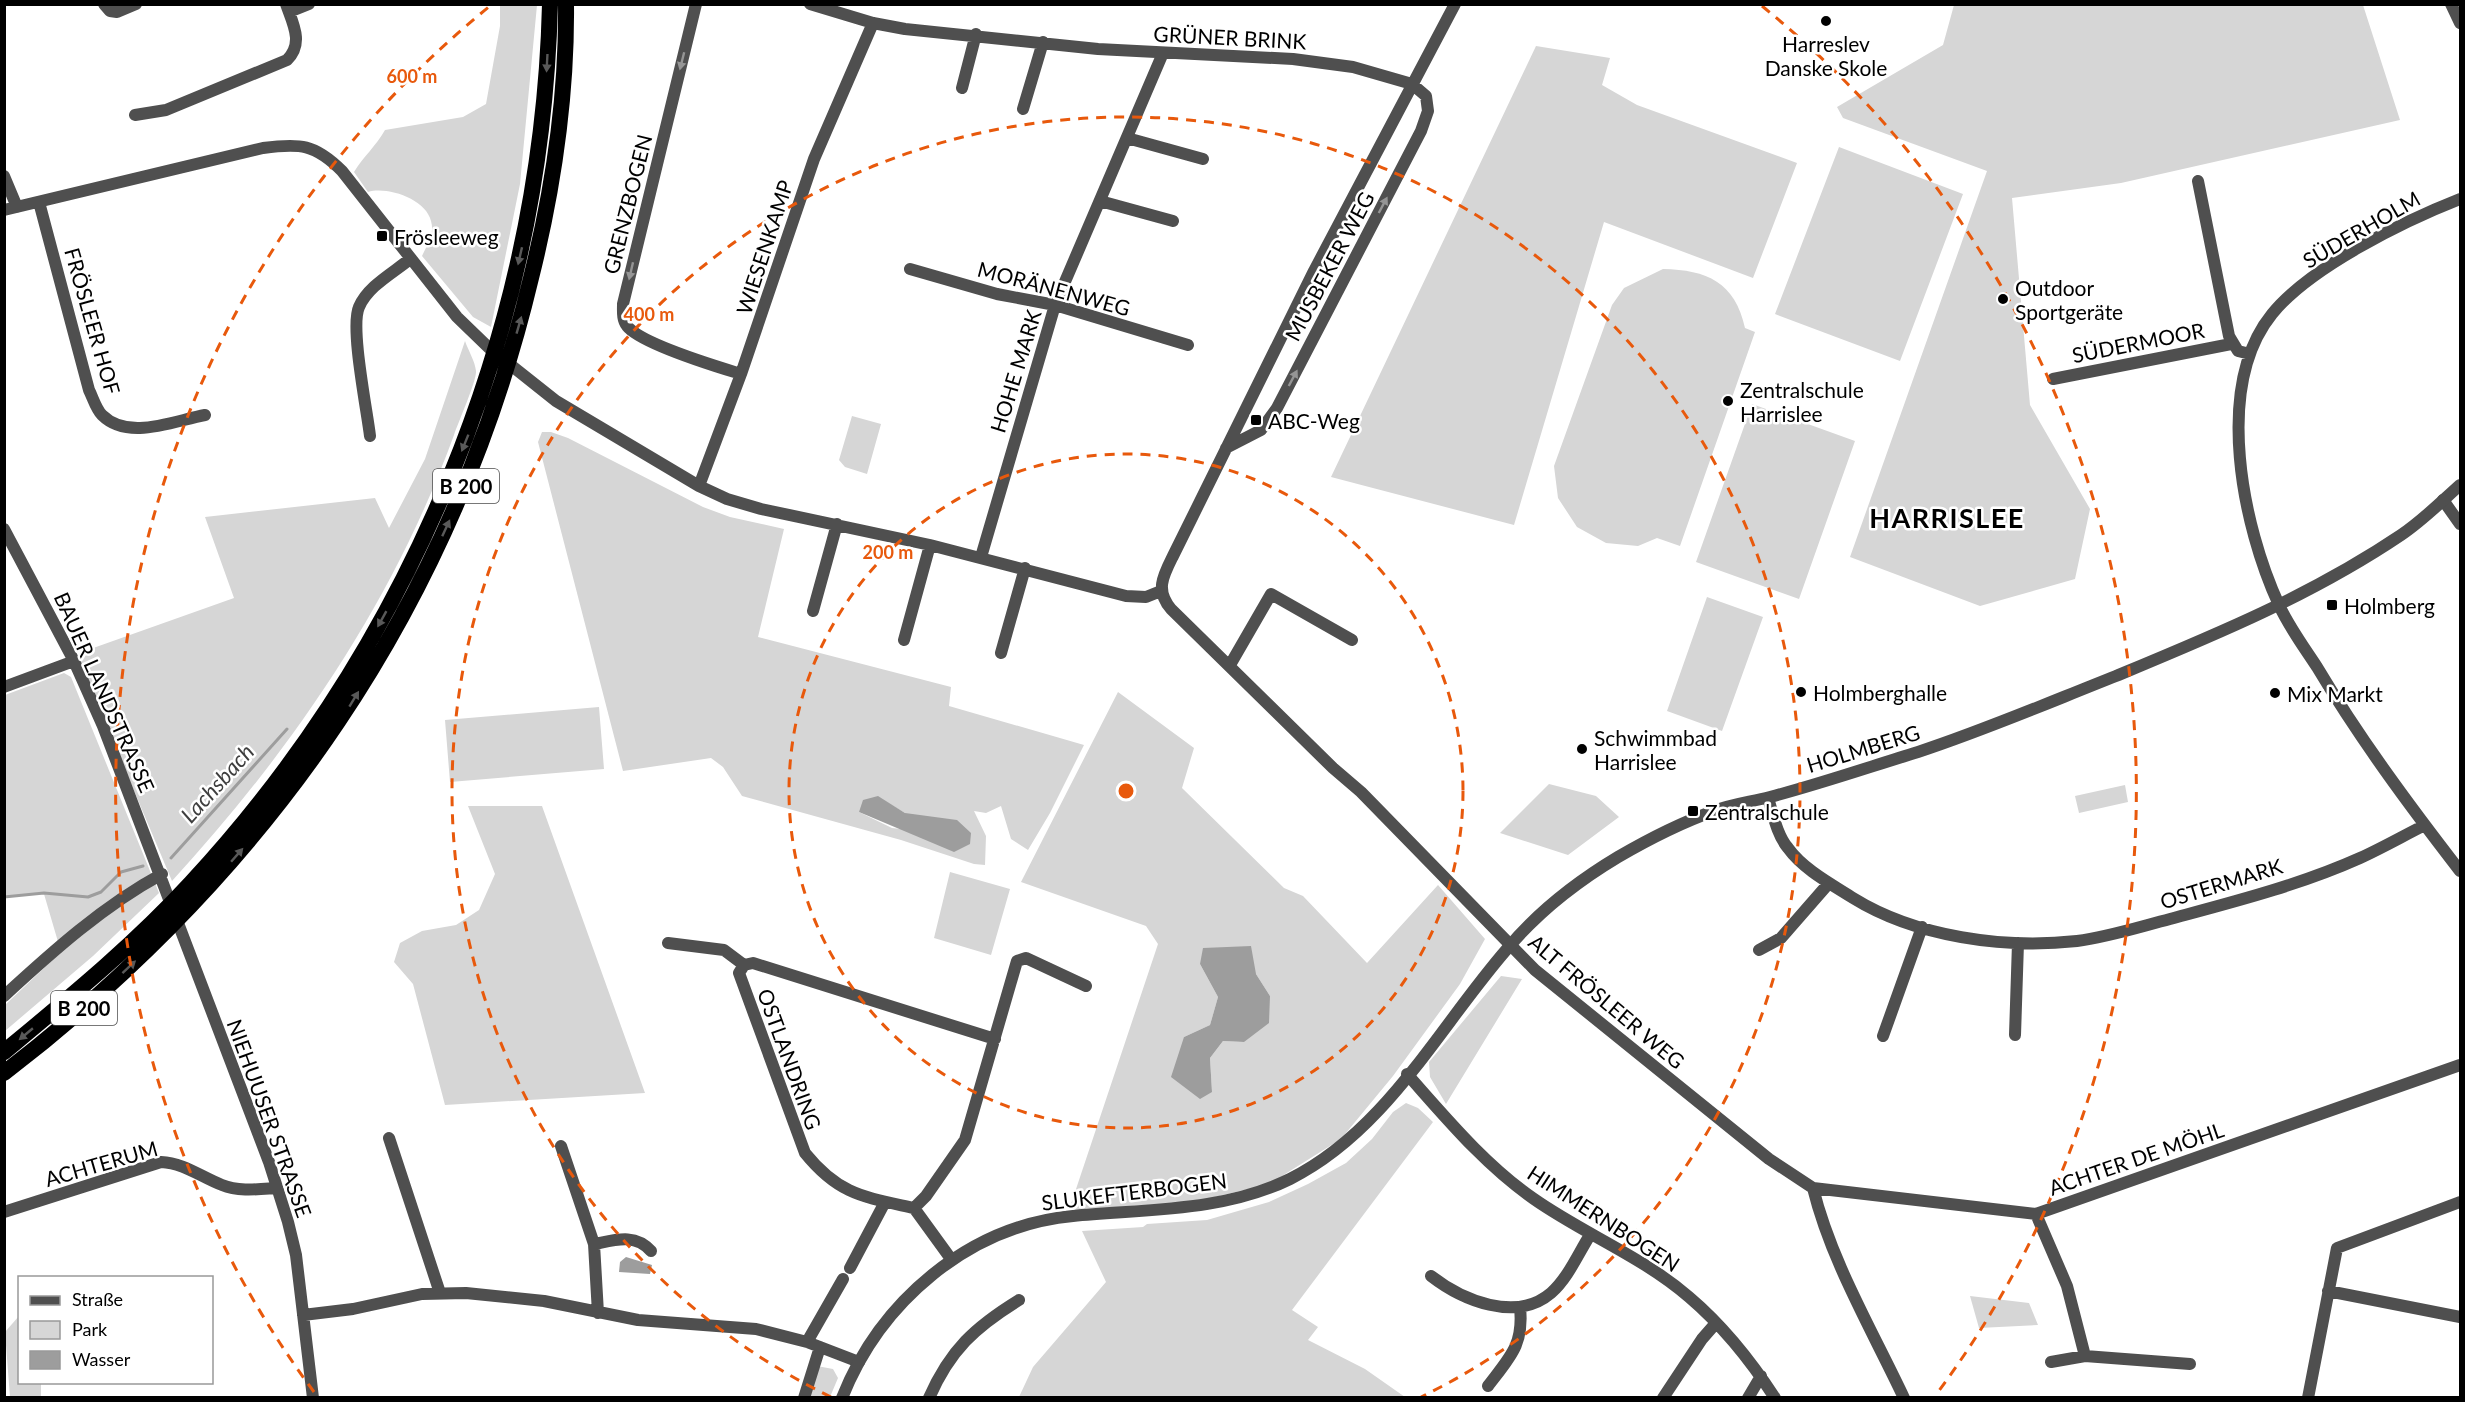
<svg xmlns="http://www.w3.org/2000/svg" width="2465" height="1402" font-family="Lato,sans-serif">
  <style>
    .green { fill: #d6d6d6; fill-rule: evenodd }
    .water { fill: #9d9d9d }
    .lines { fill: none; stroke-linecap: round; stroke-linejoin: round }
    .stream { stroke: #9d9d9d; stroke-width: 3 }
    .minor { stroke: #4f4f4f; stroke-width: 12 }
    .tertiary { stroke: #4f4f4f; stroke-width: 12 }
    .trunk { stroke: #000; stroke-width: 16 }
    .oneway { fill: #959595 }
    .oneway2 { fill: #595959 }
    .ring { fill: none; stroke: #e8590c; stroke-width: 3; stroke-dasharray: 10 8 }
    .poi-dot { fill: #000; stroke: #fff; stroke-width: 2 }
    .labels { text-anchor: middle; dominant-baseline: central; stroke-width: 5; stroke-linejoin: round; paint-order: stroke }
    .shield { fill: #fff; stroke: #4c4c4c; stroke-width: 1.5 }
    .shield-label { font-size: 20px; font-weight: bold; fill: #000 }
    .street-label { font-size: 21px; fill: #000; stroke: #fff }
    .poi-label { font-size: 21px; fill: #000; stroke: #fff; text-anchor: start }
    .water-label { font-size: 22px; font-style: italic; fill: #3e3e3e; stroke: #fff }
    .district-label { font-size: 27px; font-weight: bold; letter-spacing: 1.5px; fill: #000; stroke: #fff }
    .centre { fill: #e8590c; stroke: #fff; stroke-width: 3 }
    .ring-label { font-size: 18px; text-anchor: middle; font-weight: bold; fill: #e8590c; stroke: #fff; stroke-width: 5; stroke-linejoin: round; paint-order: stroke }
  </style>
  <rect width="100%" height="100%" fill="#fff"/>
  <path class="green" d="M500,5H537L520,184L491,327L473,317L422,256C427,245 435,234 431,221C426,199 387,186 368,192L354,172C363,157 376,146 385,130L463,117L486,104L500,26Z
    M2363,5L2400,120L2121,183L2012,198L2030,405L2090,509L2075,579L1980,606L1850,557L1987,171L1843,118L1837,107L1943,45L1954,5Z
    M1536,46L1610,58L1602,85L1637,105L1797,163L1753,278L1604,222L1514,525L1331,477Z
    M1839,147L1963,194L1900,361L1775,314Z
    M1663,269C1707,270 1735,282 1745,328L1755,332L1680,546L1657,538L1638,546L1606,543L1577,527L1558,498L1554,466L1612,305L1624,288Z
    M465,341C468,350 475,361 476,371C477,380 458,423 454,435C393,603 292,750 172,881L79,660L82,652L234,598L205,517L375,498L389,528L425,459Z
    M1752,404L1855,441L1799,599L1696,562Z
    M852,416L881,424L867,474L845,467L839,460Z
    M542,432H551L568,438L703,507L730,517L784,529L758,637L951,687L949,706L1084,745L1050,813L1028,850L1011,839L1001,806L986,813L974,811L986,836L985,865L974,864L901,840L742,796L723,767L711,758L623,771L538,442ZM878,797L905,813L901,829L892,828L859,812Z
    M1707,597L1763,617L1722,731L1667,711Z
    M64,673L71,677L159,893L93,956L5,1031V1005L61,952L44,894L5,897V695Z
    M1118,692L1194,748L1182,788L1284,888L1303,896L1367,963L1438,885L1485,939L1460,984L1393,1076L1341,1139L1269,1184L1194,1202L1069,1210L1158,944L1146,926L1021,882ZM1200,964L1256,974L1270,996L1244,1042L1223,1041L1210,1058L1212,1092L1184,1037L1210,1025L1218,997Z
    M599,707L604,769L450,782L445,720Z
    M1549,784L1596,796L1619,817L1568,855L1500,833Z
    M2125,785L2128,802L2079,813L2075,796Z
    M468,806H542L645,1093L445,1105L413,984L394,962L400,943L422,931L456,925L479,910L495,874Z
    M950,872L1010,889L991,955L934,938Z
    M1501,976L1522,979L1446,1104L1430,1077L1429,1062Z
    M1406,1103L1418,1108L1433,1122L1292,1310L1318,1327L1308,1340L1365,1369L1405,1397H1019L1033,1367L1106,1282L1082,1231L1143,1227L1147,1224L1207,1220L1269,1202L1308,1184L1346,1163L1372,1139L1393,1112Z
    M1970,1296L2029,1303L2038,1325L1979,1328Z
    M19,1316L20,1382L41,1383V1397H10L5,1332Z
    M817,1366L833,1369L838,1378L830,1397L808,1398Z"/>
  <path class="water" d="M878,796L905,813L957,820L971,833L970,844L954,852L859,812L863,800Z
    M1251,946L1256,974L1270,996L1269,1023L1244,1042L1223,1041L1210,1058L1212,1092L1200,1099L1171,1077L1184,1037L1210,1025L1218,997L1200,964L1203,948Z
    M626,1257L652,1265L650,1274L619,1272L620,1262Z"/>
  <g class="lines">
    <path class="stream" d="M171,858L287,729
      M4,897L44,893L88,897L101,892L121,872L143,866"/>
    <path class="minor" d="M104,4L110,11L117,12L136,4
      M696,4L623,304C623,311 622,320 627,326C641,344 718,367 741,374
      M810,4L873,23L905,29L1098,49L1293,59L1353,67L1412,84L1426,96L1428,111L1421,131L1277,408L1261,430L1226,448
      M1455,4L1314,271L1173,556C1163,576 1155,590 1171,609L1333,768L1361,792L1535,970L1769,1159L1813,1188L2036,1214L2460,1065
      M2451,4L2460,23
      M289,12L309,4
      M962,88L976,34
      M1023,109L1043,42
      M135,115L166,110L287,60C304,43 293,24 286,4
      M1127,138L1203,159
      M4,176L17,207
      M2198,181L2229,336L2238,351L2250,354
      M2460,199C2404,221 2310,267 2272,314C2213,387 2243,527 2279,605C2289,627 2304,647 2317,667C2360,739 2409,805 2460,871
      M1100,201L1173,221
      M39,202L89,390C93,398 96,409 102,415C128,441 173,421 205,415
      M4,210L263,148C300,143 315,144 342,171L457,317L488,347L556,401L699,486L727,499L761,509L930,545L1126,596L1146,597L1161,591
      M910,269L997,294L1055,305L1188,345
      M2053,379L2231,344
      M370,436C367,410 350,327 359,307C368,286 393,273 410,259
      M699,486L741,374L814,159L873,23
      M2443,500L2460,524
      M4,529L74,661L103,726L269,1162L288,1222L296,1255L313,1398
      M981,557L1055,305L1163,53
      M813,611L837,524
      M904,640L930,545
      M1001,653L1025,568
      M1230,665L1271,594L1352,640
      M4,687L74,661
      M1768,798C1773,814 1777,835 1788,848C1803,869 1831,884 1853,898C1916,937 2004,949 2077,941C2108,937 2139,927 2170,919C2233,902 2300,885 2360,858C2382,848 2403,836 2425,825
      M668,943L724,950L744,965
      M1759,950L1781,938L1829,883
      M4,996C53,951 103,906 162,874
      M2015,1035L2018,943
      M1883,1036L1922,927
      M995,1039L753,963L744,965L739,973L805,1153C839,1195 864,1197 914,1208L926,1196L965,1140L1017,961L1026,958L1086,986
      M1407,1074C1447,1119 1485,1165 1534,1199C1584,1234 1643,1257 1689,1297C1722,1325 1751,1361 1775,1398
      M389,1138L440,1293
      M561,1146L594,1244L598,1313
      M1813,1188C1831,1261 1872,1330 1904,1398
      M914,1208L951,1259
      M4,1212L161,1162C184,1163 201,1177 222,1185C239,1192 260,1189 277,1188
      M2036,1214L2067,1286L2085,1356
      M594,1244C615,1240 635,1233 651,1251
      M850,1268L885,1202
      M1431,1276C1462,1300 1516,1323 1551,1293C1568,1278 1578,1254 1590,1235
      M2328,1291L2460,1317
      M303,1315L353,1309L422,1294L466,1293L544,1301L638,1320L756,1329L807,1342L859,1362
      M807,1342L843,1279
      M2051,1362L2085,1356L2190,1364
      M1488,1386C1510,1357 1524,1345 1520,1307
      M804,1398L820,1347
      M929,1398C950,1350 975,1327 1019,1300
      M1663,1398L1702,1339L1716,1323
      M1748,1398L1761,1376
      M2308,1398L2337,1248L2460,1202"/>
    <path class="tertiary" d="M842,1398C880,1302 968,1226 1073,1216C1145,1209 1223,1212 1290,1179C1386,1131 1439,1027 1507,949C1537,913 1578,881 1618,857C1649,839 1680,823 1714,811C1732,804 1751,802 1770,797C1820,784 1869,767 1918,752C1985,730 2050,702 2116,676C2215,635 2312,595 2401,535C2422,521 2441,502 2460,485"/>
    <path class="trunk" d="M4,1052C69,998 134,945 191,883C412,644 542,330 550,4
      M4,1073C270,869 453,605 531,278C553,190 567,96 566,4"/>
  </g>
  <defs><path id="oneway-solid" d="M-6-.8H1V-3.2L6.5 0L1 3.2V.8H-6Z" transform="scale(1.5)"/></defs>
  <g class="oneway">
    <use href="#oneway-solid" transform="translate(682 61) rotate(104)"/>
    <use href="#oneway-solid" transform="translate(1383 205) rotate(-62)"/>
    <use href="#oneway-solid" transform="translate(631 271) rotate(103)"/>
    <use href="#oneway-solid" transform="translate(1293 378) rotate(-62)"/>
  </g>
  <g class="oneway2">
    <use href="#oneway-solid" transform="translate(547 63) rotate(93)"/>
    <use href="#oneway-solid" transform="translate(520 256) rotate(103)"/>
    <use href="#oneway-solid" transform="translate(519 325) rotate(-74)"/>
    <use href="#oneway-solid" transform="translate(465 443) rotate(112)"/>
    <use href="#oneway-solid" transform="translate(446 528) rotate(-65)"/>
    <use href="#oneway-solid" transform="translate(382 619) rotate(119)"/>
    <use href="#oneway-solid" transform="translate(354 699) rotate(-59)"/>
    <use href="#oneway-solid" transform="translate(237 855) rotate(-49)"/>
    <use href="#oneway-solid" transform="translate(129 967) rotate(-43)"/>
    <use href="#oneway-solid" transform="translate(26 1034) rotate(140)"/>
  </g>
  <g class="ring">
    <circle cx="1126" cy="791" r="337"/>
    <path d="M831 1397A674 674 0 1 1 1421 1397"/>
    <path d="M314 1392A1010 1010 0 0 1 490 6M1762 6A1010 1010 0 0 1 1938 1392"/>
  </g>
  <g class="poi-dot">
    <circle cx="1826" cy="21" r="6"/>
    <rect x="376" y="230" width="12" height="12" rx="3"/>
    <circle cx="2003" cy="299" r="6"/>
    <circle cx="1728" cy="401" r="6"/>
    <rect x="1250" y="414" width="12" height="12" rx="3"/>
    <rect x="2326" y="599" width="12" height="12" rx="3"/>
    <circle cx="1801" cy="692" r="6"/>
    <circle cx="2275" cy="693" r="6"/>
    <circle cx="1582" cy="749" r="6"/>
    <rect x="1687" y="805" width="12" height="12" rx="3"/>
  </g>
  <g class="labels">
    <g class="shield">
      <rect x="433" y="469" width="66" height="34" rx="4.5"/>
      <rect x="51" y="991" width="66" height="34" rx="4.5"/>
    </g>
    <g class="shield-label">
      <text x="466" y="486">B 200</text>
      <text x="84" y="1008">B 200</text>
    </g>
    <g class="street-label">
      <text transform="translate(1230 37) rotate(3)">GRÜNER BRINK</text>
      <text transform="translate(627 204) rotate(-76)">GRENZBOGEN</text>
      <text transform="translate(2361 229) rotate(-30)">SÜDERHOLM</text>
      <text transform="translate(764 247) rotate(-72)">WIESENKAMP</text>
      <text transform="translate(1329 266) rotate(-62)">MUSBEKER WEG</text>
      <text transform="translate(1054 288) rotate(15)">MORÄNENWEG</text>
      <text transform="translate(93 321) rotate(74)">FRÖSLEER HOF</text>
      <text transform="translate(2138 342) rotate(-11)">SÜDERMOOR</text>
      <text transform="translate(1015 371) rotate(-73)">HOHE MARK</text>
      <text transform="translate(105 692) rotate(66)">BAUER LANDSTRASSE</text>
      <text transform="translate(1863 748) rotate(-17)">HOLMBERG</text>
      <text transform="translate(2221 883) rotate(-17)">OSTERMARK</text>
      <text transform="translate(1607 1001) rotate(40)">ALT FRÖSLEER WEG</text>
      <text transform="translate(790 1059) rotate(70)">OSTLANDRING</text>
      <text transform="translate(270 1118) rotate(70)">NIEHUUSER STRASSE</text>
      <text transform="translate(2136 1158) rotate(-19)">ACHTER DE MÖHL</text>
      <text transform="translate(101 1163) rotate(-16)">ACHTERUM</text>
      <text transform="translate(1134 1191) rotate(-7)">SLUKEFTERBOGEN</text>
      <text transform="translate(1604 1218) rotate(33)">HIMMERNBOGEN</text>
    </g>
    <g class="poi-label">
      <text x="1826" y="43" text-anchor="middle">Harreslev<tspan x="1826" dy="24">Danske Skole</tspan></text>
      <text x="394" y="236">Frösleeweg</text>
      <text x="2015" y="287">Outdoor<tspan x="2015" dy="24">Sportgeräte</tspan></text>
      <text x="1740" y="389">Zentralschule<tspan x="1740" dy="24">Harrislee</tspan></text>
      <text x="1268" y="420">ABC-Weg</text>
      <text x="2344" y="605">Holmberg</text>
      <text x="1813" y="692">Holmberghalle</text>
      <text x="2287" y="693">Mix Markt</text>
      <text x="1594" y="737">Schwimmbad<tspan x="1594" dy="24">Harrislee</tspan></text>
      <text x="1705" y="811">Zentralschule</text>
    </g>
    <g class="water-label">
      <text transform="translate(217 783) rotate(-48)">Lachsbach</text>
    </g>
    <g class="district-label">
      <text x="1947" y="517">HARRISLEE</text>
    </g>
  </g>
  <circle cx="1126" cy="791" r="9" class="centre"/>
  <g class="ring-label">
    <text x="412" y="83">600 m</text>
    <text x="649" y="321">400 m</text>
    <text x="888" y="559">200 m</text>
  </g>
  <rect width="2465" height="1402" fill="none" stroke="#000000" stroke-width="12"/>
  <rect x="18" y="1276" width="195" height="108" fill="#ffffff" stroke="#999999" stroke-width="1.5"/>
  <rect x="30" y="1296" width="30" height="9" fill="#4f4f4f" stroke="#999999" stroke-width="1.5"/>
  <text x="72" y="1306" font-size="18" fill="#000000">Straße</text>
  <rect x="30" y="1321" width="30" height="18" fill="#d6d6d6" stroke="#999999" stroke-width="1.5"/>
  <text x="72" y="1336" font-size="18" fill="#000000">Park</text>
  <rect x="30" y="1351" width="30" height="18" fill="#9d9d9d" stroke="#999999" stroke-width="1.5"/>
  <text x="72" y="1366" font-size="18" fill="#000000">Wasser</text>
</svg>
